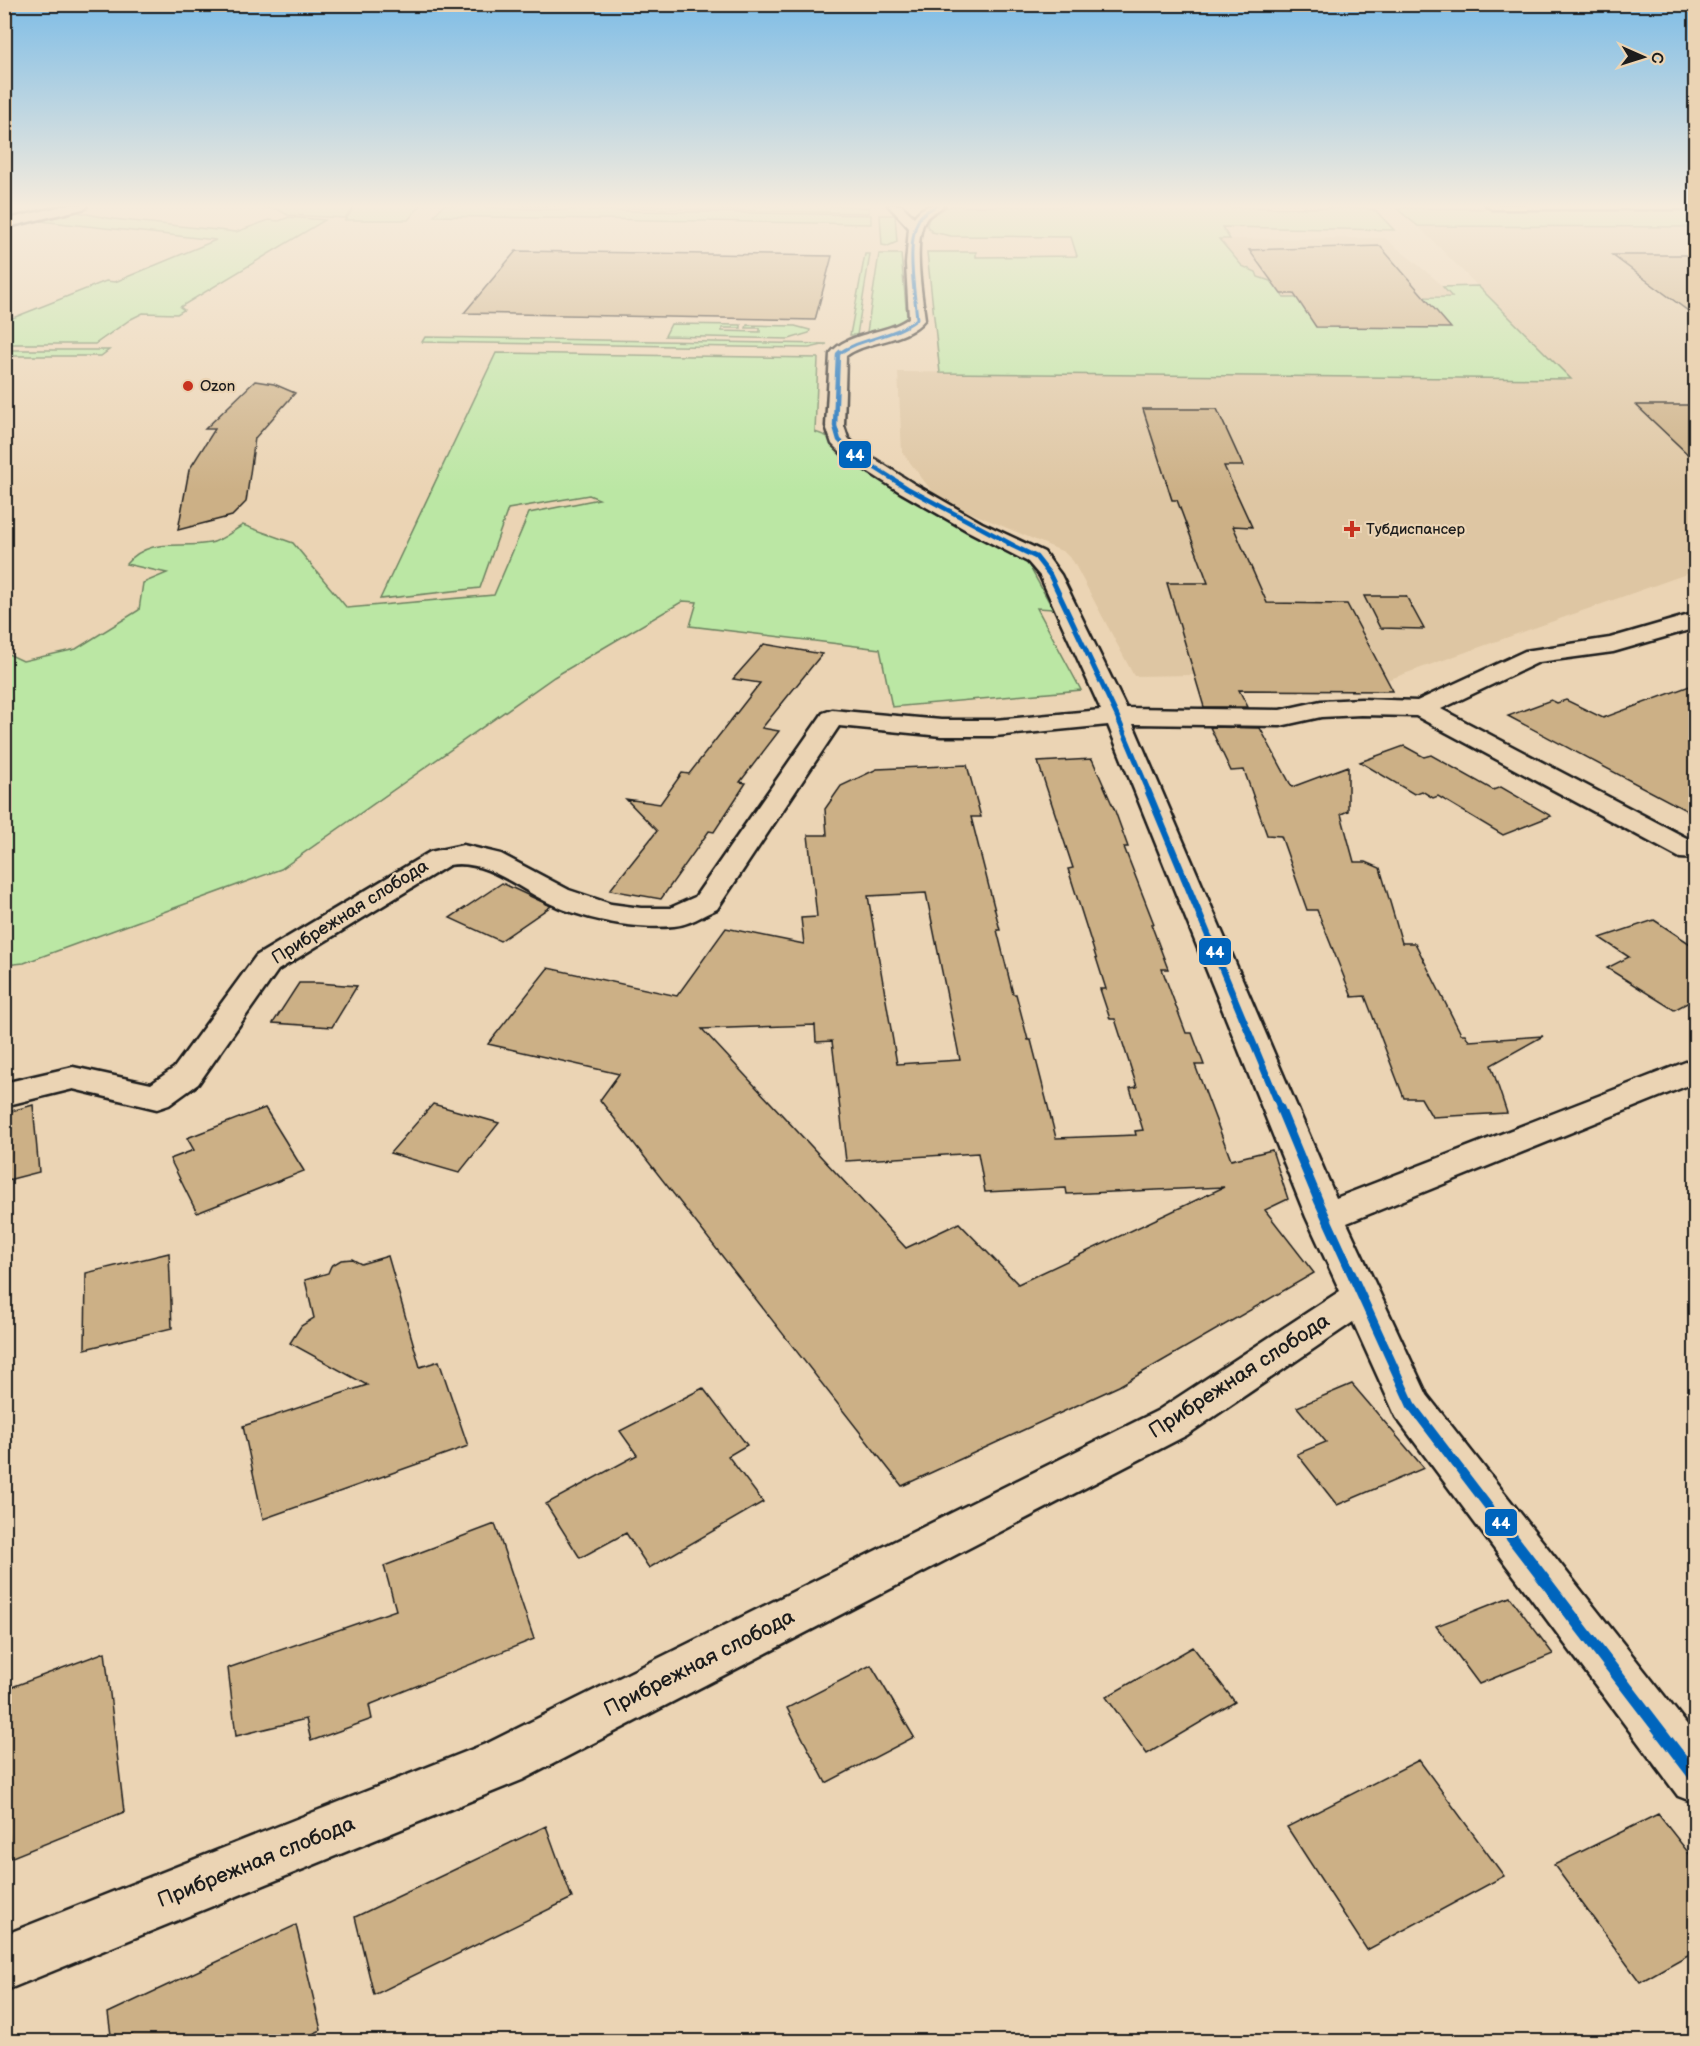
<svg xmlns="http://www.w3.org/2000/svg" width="1700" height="2046" font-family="'Balsamiq Sans',sans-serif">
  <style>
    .built { fill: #dec6a3 }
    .green { fill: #bbe7a4; stroke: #6c8260; stroke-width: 1.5 }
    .building { fill: #ccb086; stroke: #1c1c1c; stroke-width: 1.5; fill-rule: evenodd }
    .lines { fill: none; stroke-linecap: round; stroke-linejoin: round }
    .minor-casing { stroke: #1c1c1c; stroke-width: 5 }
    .tertiary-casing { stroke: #1c1c1c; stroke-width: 5 }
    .primary-casing { stroke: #1c1c1c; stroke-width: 5 }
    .minor { fill: #ebd4b4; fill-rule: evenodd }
    .tertiary { fill: #ebd4b4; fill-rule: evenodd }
    .primary { fill: #f4e382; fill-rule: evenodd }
    .bus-1-far5-casing { stroke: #ebd4b4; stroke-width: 5 }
    .bus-1-far4-casing { stroke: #ebd4b4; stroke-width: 7 }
    .bus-1-far3-casing { stroke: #ebd4b4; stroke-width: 8 }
    .bus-1-far2-casing { stroke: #ebd4b4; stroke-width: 11 }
    .bus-1-far1-casing { stroke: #ebd4b4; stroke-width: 14 }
    .bus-1-casing { stroke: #ebd4b4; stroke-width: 16 }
    .bus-1-far5 { stroke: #0065bd; stroke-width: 3 }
    .bus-1-far4 { stroke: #0065bd; stroke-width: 4.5 }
    .bus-1-far3 { stroke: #0065bd; stroke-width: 5 }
    .bus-1-far2 { stroke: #0065bd; stroke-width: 7 }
    .bus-1-far1 { stroke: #0065bd; stroke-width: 9 }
    .bus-1 { stroke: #0065bd; stroke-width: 12 }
    .poi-dot { fill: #c8321e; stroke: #ebd4b4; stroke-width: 2 }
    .labels { text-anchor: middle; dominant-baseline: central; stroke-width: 4.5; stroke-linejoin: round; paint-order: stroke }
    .far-poi-label { font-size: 15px; fill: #1c1c1c; stroke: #ebd4b4; text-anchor: start }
    .street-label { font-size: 18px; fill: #1c1c1c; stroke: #ebd4b4 }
    .near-street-label { font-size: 21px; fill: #1c1c1c; stroke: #ebd4b4 }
    .line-badge { stroke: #ebd4b4; stroke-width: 2 }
    .badge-label { font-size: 16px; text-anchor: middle; font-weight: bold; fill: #fff }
  </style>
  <rect width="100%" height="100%" fill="#ebd4b4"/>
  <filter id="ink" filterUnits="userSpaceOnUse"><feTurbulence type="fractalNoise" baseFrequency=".0167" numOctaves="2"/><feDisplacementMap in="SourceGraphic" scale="12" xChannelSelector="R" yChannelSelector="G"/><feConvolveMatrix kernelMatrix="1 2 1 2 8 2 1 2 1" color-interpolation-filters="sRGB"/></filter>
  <g filter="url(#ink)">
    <path class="built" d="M1418,226L1695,227V571L1387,680L1393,691L1199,690L1194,675L1134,676L1073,561L1064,552L950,504L934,494L902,452L898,372L1570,379Z
      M1385,238L1434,278L1453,297L1284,298L1273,282L1258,277L1256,272L1242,266L1218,239Z"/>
    <path class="green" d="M242,205H421L408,220H345L354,207L345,218L288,215L277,209Z
      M443,205L519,209L871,215V224L434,216Z
      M475,205L851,206L869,208V213Z
      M951,206L1366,208L1376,211L1394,230L1222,227L1230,239H1219L1242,266L1256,272L1258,277L1273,282L1284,298L1452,297L1443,287L1478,286L1571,379L940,373L927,252H976V257L1077,256L1071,237L951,236L932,232L927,226C928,213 939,209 951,206Z
      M1402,208L1695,210V227L1418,226L1397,209Z
      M77,212L113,219L236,232L269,220L279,221L289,217L325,220L180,307L184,310L177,314L143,313L131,319L95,344H5V321L106,281L115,282L216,240L40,221Z
      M880,215H895L897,242L888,246L882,245Z
      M865,254H870L857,335H850Z
      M879,254H901L907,317C894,326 884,333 867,332Z
      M671,324L741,325V328H722V331L760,332V328H746L747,325L795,326L810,330L809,333L789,339L665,336Z
      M425,337L827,344L809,348L422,342Z
      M4,350H109L101,356H5Z
      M496,353L818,358L815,432L826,436L1027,562L1053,609L1037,608L1081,690L892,707L880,649L690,626L697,602L683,601L554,677L281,869L24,963L5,965L4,652L23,661L76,649L139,610L143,583L167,573L126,564C150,536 179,549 210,543C221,541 234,530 243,525L293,543L347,608L494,595L529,513L599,499L589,495L508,509L480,588L380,599Z"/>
    <path class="building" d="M1380,246L1451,328L1316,327L1294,294H1281L1249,250Z
      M516,251L832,256L815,320L464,313Z
      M1612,255H1695V316Z
      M255,381L274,384L295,393L255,438L246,502L232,516L178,530L189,470L215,429H205Z
      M1636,405H1695V461Z
      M1143,409H1217L1243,466H1224L1252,527L1233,526L1267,603L1347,604L1393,691L1239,690L1248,707H1204L1167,583H1208L1177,500H1172Z
      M1364,596H1406L1424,629L1380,628Z
      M764,644L822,654L762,728L779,731L740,782L746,783L714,832L709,831L661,899L610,890L657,831L626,799L660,804L682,773L689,774L760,683L733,679Z
      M1695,684V815L1508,716L1551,700L1557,703L1566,700L1603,718Z
      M1210,727L1260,728L1292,787L1348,766V811L1341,814L1354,862H1366L1380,868L1402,943H1415L1461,1034H1465L1469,1041L1543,1036L1491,1065L1507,1113L1432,1117L1421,1098H1404L1365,996L1352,997L1317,910H1307L1281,836L1267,835L1244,770L1231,771Z
      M1404,746L1424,757L1431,755L1493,790L1501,787L1551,816L1503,835L1438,796L1433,798L1422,791L1414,794L1360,762Z
      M1092,759L1115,811L1128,847H1124L1154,924H1151L1168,969H1162L1186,1033H1192L1204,1065H1195L1231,1160L1272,1150L1288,1199L1265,1210L1314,1273L1119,1386L902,1486L600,1100L619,1074L488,1044L548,968L677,996L726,928L804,944L801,918L817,917L808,835H827L825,809L841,786L877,769L967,765L981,817H971L1000,930H997L1013,994H1016L1028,1040H1031L1056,1138L1136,1135L1135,1131L1143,1130L1130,1088L1137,1087L1115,1019H1110L1100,989H1106L1068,869L1073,868L1038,762ZM926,893L960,1060L897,1064L868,896ZM815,1025L816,1042L832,1041L846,1161L978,1153L985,1192L1066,1188L1067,1194L1224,1187L1018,1284L959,1223L906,1248L702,1029Z
      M502,883L551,906L500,941L450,918Z
      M1654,920L1695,947V999L1674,1010L1607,968L1629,957L1600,938Z
      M299,983H318L357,986L332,1027L273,1023Z
      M433,1104L499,1123L459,1173L390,1153Z
      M33,1105L39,1172L4,1181V1113Z
      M265,1108L304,1171L197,1213L170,1159L194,1150L187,1138Z
      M169,1253L172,1328L85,1349L86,1273Z
      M388,1256L420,1367L439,1361L468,1446L263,1519L243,1426L367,1385L290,1343L301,1326L314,1318L305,1280L328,1273L331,1266L341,1260L352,1259L361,1264Z
      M1352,1384L1424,1468L1337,1505L1297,1454L1326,1442L1297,1407Z
      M703,1388L747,1445L728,1456L763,1502L649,1568L626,1533L580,1558L546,1504L637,1455L620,1431Z
      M495,1524L534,1639L369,1705L372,1719L311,1741L306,1719L236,1736L228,1668L396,1610L384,1566Z
      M1510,1597L1553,1654L1479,1684L1436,1626Z
      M1193,1647L1235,1702L1147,1754L1106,1697Z
      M105,1652L124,1812L10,1858L4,1766V1690Z
      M871,1665L914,1737L826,1783L787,1708Z
      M1419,1760L1504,1876L1367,1950L1287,1827Z
      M1658,1814L1695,1861V1951L1640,1982L1554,1865Z
      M546,1826L572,1898L374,1995L355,1917Z
      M296,1925L321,2030L296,2042H112L108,2013Z"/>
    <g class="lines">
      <defs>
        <path id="minor" d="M888,205H901L914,217C922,206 932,204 944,205C939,211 930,213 926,219C912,240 922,295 925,319C906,343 870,339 846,356L844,426L848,438L859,449L914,484L982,523L1044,552L1061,575L1126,708L1280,710L1321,701L1361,699L1417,701L1525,651L1610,638L1696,613V628L1613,652L1539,662L1441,709L1696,843V859L1680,858L1416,716L1361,715L1321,717L1280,726L1133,724L1336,1198L1696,1058V1082L1347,1223L1427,1395L1696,1736V1803L1678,1796L1396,1417L1353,1322L1187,1435L522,1780L4,1991V1935L488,1743L1157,1411L1340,1291L1306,1217L1108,725L995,736H941L839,726L717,909C703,915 689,925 674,926C634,930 580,919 545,901C514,885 484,859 449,865L278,970L198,1084L169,1105L157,1109L73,1089L4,1106V1083L73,1067L151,1084L174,1068L256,956L430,852L463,845L501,854L569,890L611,904L641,908H670L695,897L823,713L832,710L941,720H995L1101,710L1040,576L1028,562L968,531L900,492L845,457L832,444L826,426L830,354C848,331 886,335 909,318L906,264L909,228Z"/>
        <path id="tertiary" d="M67,205H87L86,208L4,228V220Z"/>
        <path id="primary" d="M1486,205H1696V209H1492Z"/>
      </defs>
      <use href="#minor" class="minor-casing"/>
      <use href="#tertiary" class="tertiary-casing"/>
      <use href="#primary" class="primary-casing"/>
      <use href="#minor" class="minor"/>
      <use href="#tertiary" class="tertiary"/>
      <use href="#primary" class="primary"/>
      <defs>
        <path id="bus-1-far5" d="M838,354C862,337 893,338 917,319C915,294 904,235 922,215C926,211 933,208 938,205"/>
        <path id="bus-1-far4" d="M840,352L838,354L835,426L839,440L852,453L907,488L1013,545"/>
        <path id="bus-1-far3" d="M1009,544L1036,557L1050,575L1117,716L1149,792"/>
        <path id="bus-1-far2" d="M1148,791L1281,1110"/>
        <path id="bus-1-far1" d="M1280,1108L1319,1202L1411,1405L1498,1519"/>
        <path id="bus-1" d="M1497,1518L1696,1778"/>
      </defs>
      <use href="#bus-1-far5" class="bus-1-far5-casing"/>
      <use href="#bus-1-far4" class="bus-1-far4-casing"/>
      <use href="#bus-1-far3" class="bus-1-far3-casing"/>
      <use href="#bus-1-far2" class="bus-1-far2-casing"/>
      <use href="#bus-1-far1" class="bus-1-far1-casing"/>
      <use href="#bus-1" class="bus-1-casing"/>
      <use href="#bus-1-far5" class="bus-1-far5"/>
      <use href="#bus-1-far4" class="bus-1-far4"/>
      <use href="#bus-1-far3" class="bus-1-far3"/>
      <use href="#bus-1-far2" class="bus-1-far2"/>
      <use href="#bus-1-far1" class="bus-1-far1"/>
      <use href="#bus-1" class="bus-1"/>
    </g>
  </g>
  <linearGradient id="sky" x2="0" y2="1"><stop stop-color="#7fbde6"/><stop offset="0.42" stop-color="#f6ecdd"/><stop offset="1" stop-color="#f6ecdd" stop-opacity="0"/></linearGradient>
  <rect width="1700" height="491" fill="url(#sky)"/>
  <g class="poi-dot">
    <circle cx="188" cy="386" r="6"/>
    <path d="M1349 520h6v6h6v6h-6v6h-6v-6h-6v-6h6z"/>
  </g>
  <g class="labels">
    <g class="far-poi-label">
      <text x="200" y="386">Ozon</text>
      <text x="1366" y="529">Тубдиспансер</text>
    </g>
    <g class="street-label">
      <text transform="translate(350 912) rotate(-32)">Прибрежная слобода</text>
    </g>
    <g class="near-street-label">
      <text transform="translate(1239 1376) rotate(-33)">Прибрежная слобода</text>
      <text transform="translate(699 1663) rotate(-27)">Прибрежная слобода</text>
      <text transform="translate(256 1862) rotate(-22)">Прибрежная слобода</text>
    </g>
  </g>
  <g class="line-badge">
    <rect x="838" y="440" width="34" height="29" rx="6" fill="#0065bd"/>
    <rect x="1198" y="937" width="34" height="29" rx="6" fill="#0065bd"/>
    <rect x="1484" y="1508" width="34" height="29" rx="6" fill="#0065bd"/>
  </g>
  <g class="badge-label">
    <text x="855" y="461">44</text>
    <text x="1215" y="958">44</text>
    <text x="1501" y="1529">44</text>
  </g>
  <rect width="1700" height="2046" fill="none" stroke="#ebd4b4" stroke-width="24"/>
  <rect x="12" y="12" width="1676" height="2022" fill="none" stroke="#1c1c1c" stroke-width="2" filter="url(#ink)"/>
  <g transform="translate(1643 57) rotate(93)" stroke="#ebd4b4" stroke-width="4.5" paint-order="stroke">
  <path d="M0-4.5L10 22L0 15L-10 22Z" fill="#1c1c1c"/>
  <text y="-9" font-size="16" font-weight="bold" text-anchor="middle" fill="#1c1c1c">С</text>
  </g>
</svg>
